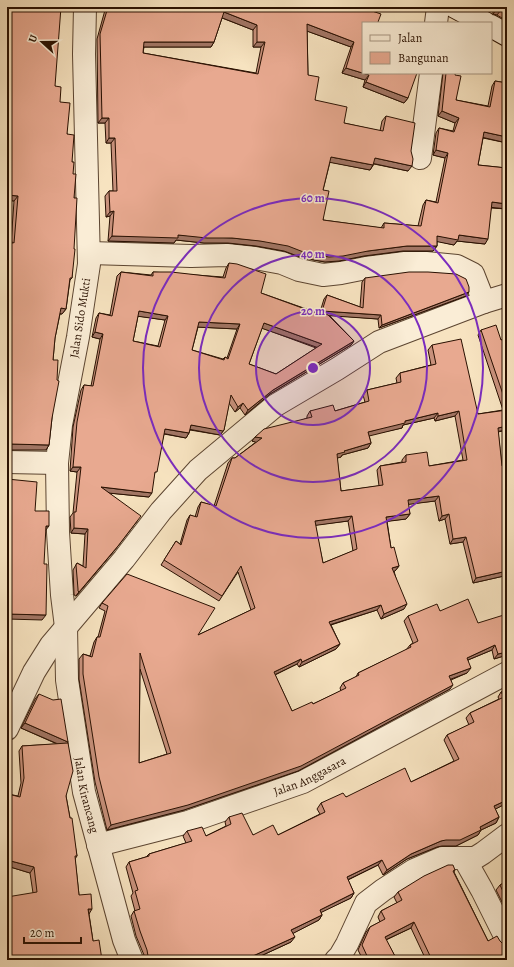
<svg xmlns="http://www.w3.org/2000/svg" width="514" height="967" font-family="Alegreya,serif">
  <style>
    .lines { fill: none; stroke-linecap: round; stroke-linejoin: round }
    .street-casing { stroke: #5c4531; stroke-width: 24 }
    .secondary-casing { stroke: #291001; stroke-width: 24 }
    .street { stroke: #faedd6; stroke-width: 22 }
    .secondary { stroke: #faedd6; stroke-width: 22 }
    .wall { fill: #c8917c; stroke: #291001; fill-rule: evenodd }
    .shaded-wall { fill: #a27665; stroke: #291001 }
    .building { fill: #e8a990; stroke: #291001; fill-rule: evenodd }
    .ring { fill: none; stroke: #7b2cbf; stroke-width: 2 }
    .labels { text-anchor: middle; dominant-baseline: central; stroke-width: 3; stroke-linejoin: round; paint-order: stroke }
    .street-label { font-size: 12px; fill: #291001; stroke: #faedd6 }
    .centre { fill: #7b2cbf; stroke: #faedd6; stroke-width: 2 }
    .ring-label { font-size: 12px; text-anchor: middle; font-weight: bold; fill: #7b2cbf; stroke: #faedd6; stroke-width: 3; stroke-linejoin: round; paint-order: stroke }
  </style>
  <rect width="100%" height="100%" fill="#f7e3c0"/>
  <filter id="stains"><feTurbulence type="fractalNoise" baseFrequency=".005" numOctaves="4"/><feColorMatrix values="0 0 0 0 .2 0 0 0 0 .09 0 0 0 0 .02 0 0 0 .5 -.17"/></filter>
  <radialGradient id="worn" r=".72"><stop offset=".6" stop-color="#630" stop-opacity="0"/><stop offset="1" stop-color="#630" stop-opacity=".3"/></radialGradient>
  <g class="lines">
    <defs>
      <g id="street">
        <path id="s1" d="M85,7L84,54L89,264L78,337L61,425L57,463L58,532L62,595L66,627L67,680L84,792L124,940L132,960"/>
        <path d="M436,23L438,7"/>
        <path d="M420,158L431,73"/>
        <path d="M90,253L191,256L227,255L255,258L282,263L299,270L323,275L341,273L366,268L405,263H426L457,266L473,274L484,302"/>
        <path d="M7,462L57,463"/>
        <path d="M7,729L34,672L51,645L124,559L161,511L198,470L276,405L337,369L379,342L484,302L507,295"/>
        <path id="s2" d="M98,845L188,822L303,782L507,673"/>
        <path d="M464,858L482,890L507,940"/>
        <path d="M336,960L340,956L347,944L366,903L383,890L414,870L442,858H475L483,853L507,835"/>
      </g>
      <path id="secondary" d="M455,7L485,23
        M491,26L507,35"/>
    </defs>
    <use href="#street" class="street-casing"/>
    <use href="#secondary" class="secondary-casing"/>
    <use href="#street" class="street"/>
    <use href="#secondary" class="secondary"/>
  </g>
  <path class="wall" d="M7,7L55,86L67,134L72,162L74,198L72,278L70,280L66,309L62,314H60L55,338L53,360L52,418L49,445L46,450L11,244L14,201L7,200Z
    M107,7H360L378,22L408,98L404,103L363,87L365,80L342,73L351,47L307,31L308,75L315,100L344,123L380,131L382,121L386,116L408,171L374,164L370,170L330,162L323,190V220L381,228L384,223L418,226L423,205L426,200L436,202L445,158L433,155L436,133L439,128L453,131L455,123L438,116L443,73H455L456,100L488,106L492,86L495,81L507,83V143L483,138L478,165L506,168L507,160V209L491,208L485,244L457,241L454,245L437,241V246L433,251H403L364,256L339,261L325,262L303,258L284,251L256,246L228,243H204L176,240L174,243L108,241L110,216L106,217L105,196L109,191H113L111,143H106L105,123H98L97,39L105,10ZM222,18L253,30V47H261L256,73L143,53L144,47H211L214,42Z
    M483,7H507V21L497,15L493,14V12Z
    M229,263L261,293L315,312L316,311L320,312L324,299L327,295L360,307L362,282L365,278L466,296L379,328L378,319L329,315L354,341L351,345L270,394L245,415L240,408L235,412L229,403L224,430L220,435L190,430L189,433L186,438L164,434L149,497L109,493L137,521L114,551L76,596H75L74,594L73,570L77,563L83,566L85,534L71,533L70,517L73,513L77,472L70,471L73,427L81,390L84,385L91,386L100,339L92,337L96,318L99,313L110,315L117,276L121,272L151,275L153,272L223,277L226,268ZM138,316L165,320L158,346L133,341ZM198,327L237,329L227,358L225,357L223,359L192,350ZM262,328L316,348L276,374L249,364Z
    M481,330L501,340L507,338V430L498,432L502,466L507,464V586L504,576L473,583L463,542L450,544L445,519L439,521L435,501L408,504L410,514L406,519L387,521L391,548L399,566L395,571H394L404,609L381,619L377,610L331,625L340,644L336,649L299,667L297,664L275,675L292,711L313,704L341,691L340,688L343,683L356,677L358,673L406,650L410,645L413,643L404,621L408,616L440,611L478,623L507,655L494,659L492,650L468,660L467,673L451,680L450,689L298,771L184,810L107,830L95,782L79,679V659L83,654L90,656L94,642L97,637H98L105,611L99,608L102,603L198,635L251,610L238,572L219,601L161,565L176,541L180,544L187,520L190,515L195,517L198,507L201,502L214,506L228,463L232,458H235L256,442L252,441L307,418V416L310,411H335L365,402L363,395L367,390L397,383L396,378L400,373L431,365L428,350L432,345L478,414L503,410L478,335ZM455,416L463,460L429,466L406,455L402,460V462L380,466L377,470L379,486L341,491L337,458L341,457L342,455L368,448L371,443L369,435L402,428L403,425L434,418L435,421ZM348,521L353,551L323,563L315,525ZM140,669L167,754L139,763Z
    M507,689V803L495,809L499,817L496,823L481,830L478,835L456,846H442L437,847L407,859L383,875L378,865L348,880L354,893L351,898L321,912L322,915L319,920L293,933L291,942L252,960H144V955L136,936L131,916L134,911H135L131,896L133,893L126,867L129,862L146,857L149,854L186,843L183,836L187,831L206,836L226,826L225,822L229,817L253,835H278L320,814L317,809L321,803L346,797L411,782L454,761L444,740L447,735L469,725L466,718L470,713L499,699L498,697L501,692Z
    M39,694L68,742L66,796L70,818L77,856L75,859L79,895L89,914L93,941L33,893L30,873L7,866V796L8,794L18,796L21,783L19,751L22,746L57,744L21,728L35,699Z
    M455,870L454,872L488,941H500L504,945L507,960H426L411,928L386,940L397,960H363L358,950L366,932L370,927L380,922L378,917L381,911L397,903L394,897L398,892Z
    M507,881V912L496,890L500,885Z"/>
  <path class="shaded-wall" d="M497,9L501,10L497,15L493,14Z
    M224,12L257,25L253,30L220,17Z
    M307,24L354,42L351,47L304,30Z
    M144,42H214L211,47H141Z
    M257,42H265L261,47H253Z
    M346,68L369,75L365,80L342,73Z
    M366,82L408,98L404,103L363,87Z
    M442,111L459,118L455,123L438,116Z
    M102,118H109L105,123H98Z
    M484,132L507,137V143L481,137Z
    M109,138H115L111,143H106Z
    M436,150L448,153L445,158L433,155Z
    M331,157L373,165L370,170L328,162Z
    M375,158L412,166L408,171L371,163Z
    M7,195L18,196L14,201L7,200Z
    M492,202L507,204V209L488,207Z
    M114,211L110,216L106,217L110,212Z
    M178,235L232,238L368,251L407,246H437L433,251H403L364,256L339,261L325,262L303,258L284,251L256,246L228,243H204L176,240L174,243L108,241L112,236Z
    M459,235L488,239L485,244L457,241L454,245L434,241L437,236Z
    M469,292L466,296L379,328L382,325Z
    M61,308L66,309L62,314L58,313Z
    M139,311L168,316L165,320L136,316Z
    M322,311L381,315L378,319L319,315Z
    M199,322L240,324L237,329L196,327Z
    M264,323L322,344L319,348L261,328Z
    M95,332L103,334L100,339L92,337Z
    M354,341L351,345L270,394L245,415L248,410L273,390Z
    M243,403L240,408L235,412L238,407Z
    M459,411L455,416L435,421L438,416Z
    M438,413L434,418L403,425L402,428L365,437L368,432L405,421Z
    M191,425L224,430L220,435L188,429Z
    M507,426V430L494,432L498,428Z
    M165,429L189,433L186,438L161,433Z
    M255,437L262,438L258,443L252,441Z
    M371,443L368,448L342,455L341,457L334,459L337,454L344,451Z
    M10,444L49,445L46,450H7V446Z
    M73,467H81L77,472L70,471Z
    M101,487L152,493L149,497L98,492Z
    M439,496L435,501L404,505L408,500Z
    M410,514L406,519L383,522L386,517Z
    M449,514L445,519L439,521L442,516Z
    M352,516L348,521L311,526L315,521Z
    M137,521L114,551L76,596L79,592Z
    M46,526H49L45,531Z
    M74,528L88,529L85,534L71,533Z
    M466,537L463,542L450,544L453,539Z
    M399,566L395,571L389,573L392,568Z
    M507,571L504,576L473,583L476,578Z
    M407,604L404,609L381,619L384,614Z
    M381,605L377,610L326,626L329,622Z
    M7,614L46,615L42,620L7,619Z
    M340,644L336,649L299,667L302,662Z
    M495,645L492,650L463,662L467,658Z
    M507,652V655L494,659L498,654Z
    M301,659L297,664L270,677L274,672Z
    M471,668L467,673L446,681L449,676Z
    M453,685L450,689L298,771L184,810L107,830L111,825Z
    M25,723L68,742L65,747L21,728Z
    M507,800V803L490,812L494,806Z
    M499,817L496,823L481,830L478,835L456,846H442L437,847L407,859L383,875L387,870L411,854L441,841L480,827Z
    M7,860L34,867L30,873L7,866Z
    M382,860L378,865L343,882L347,877Z
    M354,893L351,898L316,915L320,910Z
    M88,909H92L89,914Z
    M322,915L319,920L288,936L291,930Z
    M414,922L411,928L381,942L385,937Z
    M295,937L291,942L252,960H244Z"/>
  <path class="building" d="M7,7H61L55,86L61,87L60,102L70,103L67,134L74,135L72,162H74L73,174H76L74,198H77L74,249H75L72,278H70L66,309L61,308L55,338L53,360H58L57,380L59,381L52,418L49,445L10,444L7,446V243L12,244V242L14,243L18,196L7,195Z
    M108,7H360L381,14L378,22L380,23H363V73H417L408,98L366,82L369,75L346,68L354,42L307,24L308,75L319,77L315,100L347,107L344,123L383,131L386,116L415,123L411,151L413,159L412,166L375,158L373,165L331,157L323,190L329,191L323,220L384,228V223L421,226L426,200L438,203L448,153L436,150L439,128L454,132L459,118L442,111L446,73H455V75L461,76L456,100L490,107L495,81L507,83V137L484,132L478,165L507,168V204L492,202L488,239L459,235L458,240L437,236V246H407L368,251L343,256L329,257L306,253L288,246L260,241L232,238H207L178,235V238L112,236L114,211L110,212L109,191H117L115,138H109V118H102L100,34ZM224,12L257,25V42H265L258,74L143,53L144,42H214Z
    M496,7H507V14L501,10L497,9Z
    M229,263L237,264L266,274L261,293L316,313V311L328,315L354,341L273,390L248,410L243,403L238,407L231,395L224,430L223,431L191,425L189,433L165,429L157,472H155L152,493L101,487L141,516L118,546L79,592L78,591V589L76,565L77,563L86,568L88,529L74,528V512H76L81,467H73L77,422L84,385L93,386L103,334L95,332L99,313L112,316L121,272L153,276V272H171L225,278ZM139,311L168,316L160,347L133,341ZM199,322L240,324L228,359L225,357L224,360L192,350ZM264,323L322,344L276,374L249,364Z
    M409,272H428L456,274L466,279L469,287V292L382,325L381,315L322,311L327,295L363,308L365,278Z
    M496,325L501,340L507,338V406L481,330Z
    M461,339L478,414L507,410V426L498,428L502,466L507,464V571L476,578L466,537L453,539L449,514L442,516L439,496L408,500L410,514L386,517L391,548L394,547L399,566L392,568L407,604L384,614L381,605L329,622L340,644L302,662L301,659L274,672L292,711L312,702L313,704L346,688L343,683L359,675L358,673L411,647L410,645L418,641L408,616L437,604L440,611L468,599L478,623L507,614V652L498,654L495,645L467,658L471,668L449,676L453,685L301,766L188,805L111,825L99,777L83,674V654L92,657L97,637H100L108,606L102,603L127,574L215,608L198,635L255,608L241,566L222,596L164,560L176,541L181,545L190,515L197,517L201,502L216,506L232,458H235L262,438L255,437L264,429L312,417L310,411L333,405L335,411L369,401L367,390L401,382L400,373L436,364L432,345ZM459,411L467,460L429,466L427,452L406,455V462L380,466L383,485L341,491L337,454L345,452L344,451L371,443L368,432L405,423V421L438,413V416ZM352,516L357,549L323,563L315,521ZM140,653L171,753L139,763Z
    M7,479L37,482L35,511H49V526H46L44,564H47L46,615L7,614Z
    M7,663H8L9,680H7Z
    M507,689V800L494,806L499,817L480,827L481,830L460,840H446L441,841L411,854L387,870L382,860L347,877L354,893L320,910L322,915L291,930L295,937L244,960H147L148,956L147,950L140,931L134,911L140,909L135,891L138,890L129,862L149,856V854L192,841L187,831L202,827L206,836L231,824L229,817L242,813L253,835L273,825L278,835L325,812L321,803L343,793L346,797L405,768L411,782L459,759L447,735L474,722L470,713L504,697L501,692Z
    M39,694L53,700L61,699L68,742L25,723Z
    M68,743L73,771L66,796L70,818H72L77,856H75L79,895L91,894L92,909H88L93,941L99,940L102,960H7V897L37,892L34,867L7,860V800L8,794L20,797L24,778L22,746Z
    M448,865H453L455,870L453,871L488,941L497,936L500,941L504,945L507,946V960H432L414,922L385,937L397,960H365L368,958L362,945L370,927L385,919L381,911L402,900L398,892L424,876Z
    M507,881V900L500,885Z"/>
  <circle cx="313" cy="368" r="57" fill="#7b2cbf" fill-opacity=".12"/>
  <g class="ring">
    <circle cx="313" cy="368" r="57"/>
    <circle cx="313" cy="368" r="114"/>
    <circle cx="313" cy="368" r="170"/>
  </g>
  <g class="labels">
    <g class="street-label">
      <text transform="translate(80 318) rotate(-81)">Jalan Sido Mukti</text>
      <text stroke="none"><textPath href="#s2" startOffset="223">Jalan Anggasara</textPath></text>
      <text stroke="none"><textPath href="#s1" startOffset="793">Jalan Kirancang</textPath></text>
    </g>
  </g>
  <circle cx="313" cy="368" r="6" class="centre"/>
  <g class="ring-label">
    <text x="313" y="202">60 m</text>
    <text x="313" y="258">40 m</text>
    <text x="313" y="315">20 m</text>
  </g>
  <rect width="514" height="967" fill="none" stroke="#f7e3c0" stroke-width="24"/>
  <rect x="8" y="8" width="498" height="951" fill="none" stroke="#291001" stroke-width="2"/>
  <rect x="12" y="12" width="490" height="943" fill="none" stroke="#291001"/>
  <rect x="362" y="22" width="130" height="52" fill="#faedd6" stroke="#a69581"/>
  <rect x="370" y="35" width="20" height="6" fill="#faedd6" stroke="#a69581"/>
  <text x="398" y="42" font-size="12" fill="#291001">Jalan</text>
  <rect x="370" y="52" width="20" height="12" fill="#e8a990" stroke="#a69581"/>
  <text x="398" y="62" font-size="12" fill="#291001">Bangunan</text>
  <g transform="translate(42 42) rotate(291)" stroke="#faedd6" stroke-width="3" paint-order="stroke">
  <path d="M0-3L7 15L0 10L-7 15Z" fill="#291001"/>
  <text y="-6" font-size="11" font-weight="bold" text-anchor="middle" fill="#291001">U</text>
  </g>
  <path d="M24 937v6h57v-6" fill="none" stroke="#291001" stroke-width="2"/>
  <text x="30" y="937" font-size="12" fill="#291001" stroke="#faedd6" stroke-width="3" paint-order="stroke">20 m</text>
  <rect width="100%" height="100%" filter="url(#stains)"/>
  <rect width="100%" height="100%" fill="url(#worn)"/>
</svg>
